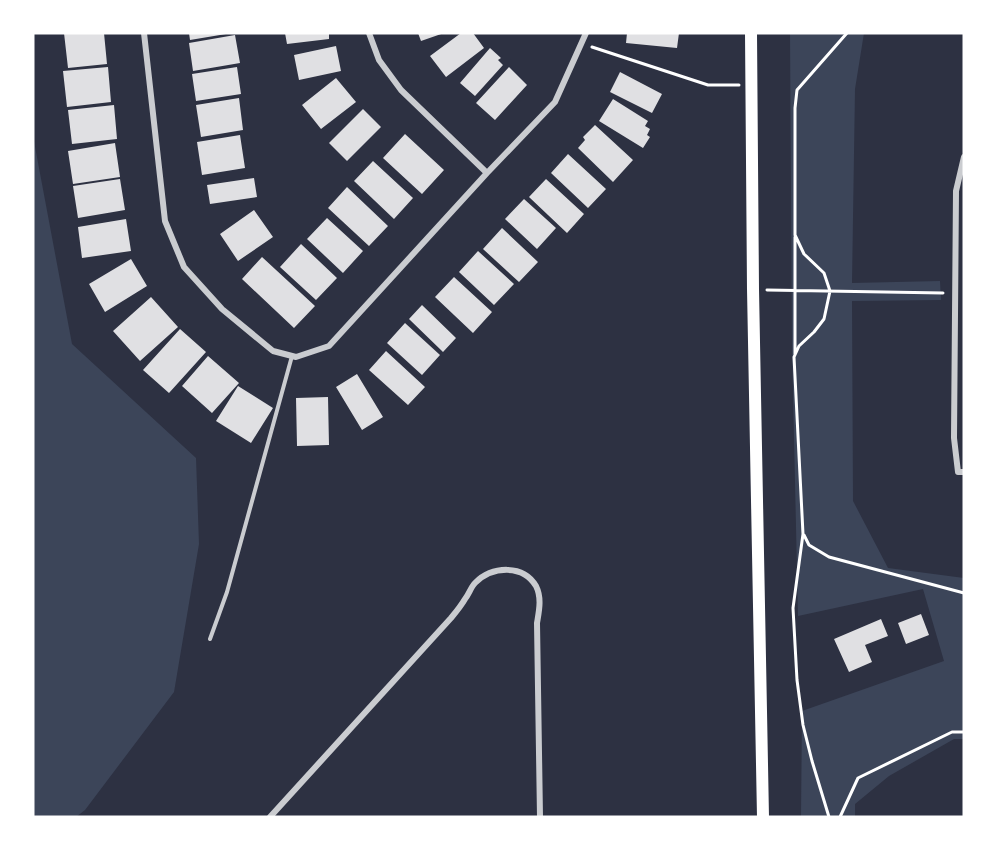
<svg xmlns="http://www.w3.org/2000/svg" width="997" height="850" font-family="'Sofia Sans Condensed',sans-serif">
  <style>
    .green { fill: #3c4559 }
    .building { fill: #e0e0e3 }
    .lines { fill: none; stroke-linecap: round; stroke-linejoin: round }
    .path { stroke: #fff; stroke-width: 3 }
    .service { stroke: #caccd0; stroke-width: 4 }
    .minor { stroke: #caccd0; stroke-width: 6 }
    .secondary { stroke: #fff; stroke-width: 12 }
  </style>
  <rect width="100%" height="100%" fill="#2d3142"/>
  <path class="green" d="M790,33H864L855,89L852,283L940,281L941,300L852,301L853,501L888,568L964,578V739H954L889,776L855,804V817H801L802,711L944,661L923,589L798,616L792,347Z
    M33,136L72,344L196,458L199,544L174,692L85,810L76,817H33Z"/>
  <path class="building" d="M64,33H104L107,64L68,68Z
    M189,33H225L226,34L190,40Z
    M285,33H329V39L287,44Z
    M418,33H444L421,41Z
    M461,33H473L484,48L446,77L430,56Z
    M627,33H679L677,48L626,43Z
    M235,35L240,63L193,71L189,43Z
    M336,46L341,71L299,80L294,55Z
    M490,48L501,58L498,60L503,65L475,96L460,83Z
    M108,67L111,102L67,107L63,71Z
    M237,67L241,94L196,101L192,74Z
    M509,67L527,85L495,120L476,103Z
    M620,72L662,94L652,113L610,92Z
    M336,78L356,102L321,129L302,105Z
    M239,98L243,130L201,137L196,105Z
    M613,99L648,121L645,126L650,129L647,135L650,137L643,148L599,121Z
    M114,105L117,139L72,144L68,110Z
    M363,109L381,127L347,161L329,143Z
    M595,125L633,160L613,182L578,148L585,140L583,137Z
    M405,134L444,170L422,194L383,158Z
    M240,135L245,168L202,175L197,142Z
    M115,143L120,177L73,184L68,151Z
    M568,154L606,189L588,208L551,173Z
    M373,161L413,198L394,219L354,181Z
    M254,178L257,197L210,204L207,185Z
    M120,179L125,210L78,218L73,186Z
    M546,179L584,214L567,233L529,197Z
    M347,187L388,226L369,246L328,208Z
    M524,199L556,228L537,249L505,219Z
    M254,210L273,237L238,261L220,234Z
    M327,218L363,251L343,273L307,239Z
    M126,219L131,251L82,258L78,227Z
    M502,228L538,262L519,282L483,249Z
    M301,244L337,278L316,300L280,267Z
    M478,251L514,284L494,305L459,272Z
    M262,257L315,306L294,328L242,279Z
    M131,259L147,286L105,312L89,284Z
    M454,277L492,312L473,333L435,297Z
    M151,297L178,327L140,361L113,331Z
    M422,305L456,338L443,352L409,319Z
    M405,323L440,355L422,375L387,343Z
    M180,329L206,352L169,393L143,370Z
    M386,351L425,387L408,405L369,370Z
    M208,356L239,383L212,413L182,386Z
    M357,374L383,417L362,430L336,387Z
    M238,386L273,408L251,443L216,421Z
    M328,397L329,445L297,446L296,398Z
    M921,614L929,635L906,644L898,623Z
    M881,619L888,636L865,645L872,662L849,672L834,639Z"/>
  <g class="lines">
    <path class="path" d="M592,47L708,85H739
      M767,290L943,293
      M795,354V237
      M804,535L809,545L829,557L964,593
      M829,817L812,761L803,725L797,680L793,608L803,534L794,357L799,346L814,332L824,319L830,291L824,273L804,254L795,235V108L797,90L847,33
      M840,817L858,778L952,732H964"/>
    <path class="service" d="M210,639L227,592L292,356"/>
    <path class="minor" d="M144,33L165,221L184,267L222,309L273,351L296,357L329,346L487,173L555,102L586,33
      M369,33L379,60L401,90L487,173
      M964,157L956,191L954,438L958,472H964
      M270,817L451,618C456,612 461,606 465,599C469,594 471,587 475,583C492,566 523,564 536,586C542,598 539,611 537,623L540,817"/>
    <path class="secondary" d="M751,33L753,289L763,817"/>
  </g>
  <rect width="997" height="850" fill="none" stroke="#ffffff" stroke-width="69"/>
</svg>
